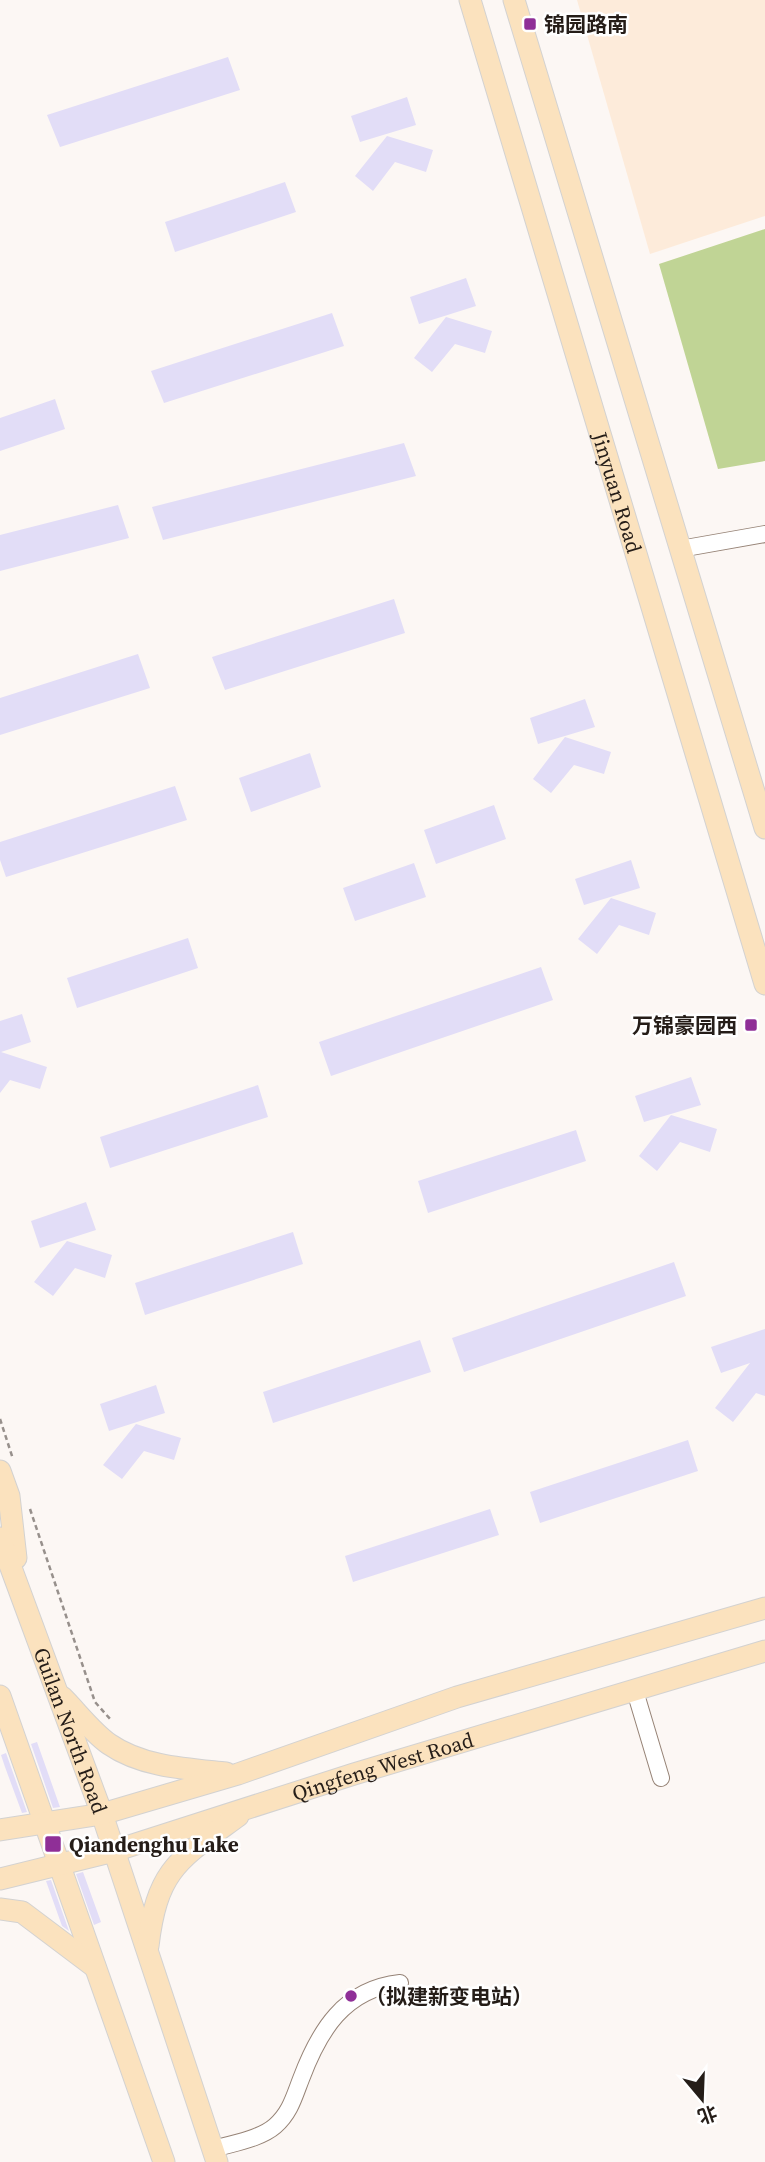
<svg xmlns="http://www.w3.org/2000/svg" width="765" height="2162" font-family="'Source Serif 4','Noto Sans SC',serif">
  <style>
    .commercial { fill: #fdebda }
    .green { fill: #c0d495 }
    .building { fill: #e2ddf7 }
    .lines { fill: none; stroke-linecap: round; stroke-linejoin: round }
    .minor-casing { stroke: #968376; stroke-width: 18 }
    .major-casing { stroke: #d3d2d1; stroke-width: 23 }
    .path { stroke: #97908c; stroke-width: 2.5; stroke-dasharray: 5 3.5; stroke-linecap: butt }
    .minor { stroke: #fff; stroke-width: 16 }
    .major { stroke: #fbe2be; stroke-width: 21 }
    .poi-dot { fill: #8f2f97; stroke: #fff; stroke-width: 2.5 }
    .labels { text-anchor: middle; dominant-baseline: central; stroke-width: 5; stroke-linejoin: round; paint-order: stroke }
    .poi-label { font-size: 21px; font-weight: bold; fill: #251d18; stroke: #fff; text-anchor: start }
    .street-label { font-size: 21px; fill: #251d18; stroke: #fff }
  </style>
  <rect width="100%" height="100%" fill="#fcf7f4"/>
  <path class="commercial" d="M577,0H765V216L650,254Z"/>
  <path class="green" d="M765,229V461L718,469L659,264Z"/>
  <path class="building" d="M228,57L240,90L60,147L47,115Z
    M407,97L416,125L360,142L351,116Z
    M387,136L433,150L426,172L395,162L373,191L355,176Z
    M285,182L296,212L175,252L165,222Z
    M466,278L476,306L419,324L410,297Z
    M332,313L344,346L164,403L151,371Z
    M446,317L492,331L485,353L455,344L432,372L414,358Z
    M55,399L65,429L0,451V418Z
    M404,443L416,476L163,540L152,507Z
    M118,505L129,538L0,571V535Z
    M394,599L405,633L225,690L212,657Z
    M138,654L150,688L0,735V698Z
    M585,699L595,727L538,744L530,718Z
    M565,737L611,752L604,774L574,765L551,793L533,779Z
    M310,753L321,787L251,812L239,778Z
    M175,786L187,820L6,877L0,860V842Z
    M494,805L506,839L436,864L424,830Z
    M631,860L640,888L584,905L575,879Z
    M414,863L426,897L355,921L343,888Z
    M611,898L656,913L649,935L619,925L597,954L578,939Z
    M188,938L198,968L77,1008L67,978Z
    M541,967L553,1000L331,1076L319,1042Z
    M22,1014L31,1042L1,1052L47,1067L40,1089L10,1080L0,1093V1021Z
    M691,1077L701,1105L644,1122L635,1096Z
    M258,1085L268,1117L110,1168L100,1137Z
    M671,1115L717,1129L710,1152L680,1142L657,1171L639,1156Z
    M576,1130L586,1161L428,1213L418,1181Z
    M86,1202L96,1230L40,1248L31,1221Z
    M293,1232L303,1264L145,1315L135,1283Z
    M67,1241L112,1255L105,1278L75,1268L53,1296L34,1282Z
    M674,1262L686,1296L464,1372L452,1338Z
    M765,1329V1396L756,1393L733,1422L715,1408L750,1363L721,1373L711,1347Z
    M420,1340L431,1372L273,1423L263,1392Z
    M156,1385L165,1413L109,1431L100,1404Z
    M136,1424L181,1438L174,1460L144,1451L122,1479L103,1465Z
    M688,1440L698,1471L540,1523L530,1492Z
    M490,1509L499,1535L353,1582L345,1556Z
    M37,1742L60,1807L53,1808L31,1744Z
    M6,1753L27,1812L22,1813L5,1767L1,1755Z
    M83,1872L101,1922L94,1925L76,1874Z
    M51,1880L69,1931L62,1926L46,1881Z"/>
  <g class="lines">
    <defs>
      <path id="minor" d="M680,549L765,534
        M635,1691L661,1778
        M214,2149C233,2143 260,2139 275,2126C290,2113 294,2097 301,2079C319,2031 344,1989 400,1983"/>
      <g id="major">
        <path id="s1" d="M470,0L765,984"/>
        <path d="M514,0L765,828"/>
        <path d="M0,1471L9,1496L16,1558"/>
        <path id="s2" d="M0,1538L102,1814L217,2162"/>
        <path d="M0,1696L164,2162"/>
        <path d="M62,1697C77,1712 92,1732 109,1744C142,1767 187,1769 226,1773"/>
        <path d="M0,1830L102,1814L238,1774L457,1697L765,1608"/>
        <path id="s3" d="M0,1879L114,1851L354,1774L765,1651"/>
        <path d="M0,1909L22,1912L95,1967"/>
        <path d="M148,1946C157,1869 179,1859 238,1816"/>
      </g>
    </defs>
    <use href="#minor" class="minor-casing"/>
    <use href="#major" class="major-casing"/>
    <path class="path" d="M0,1419L13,1459
      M30,1509L95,1702L111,1720"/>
    <use href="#minor" class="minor"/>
    <use href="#major" class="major"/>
  </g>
  <g class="poi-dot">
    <rect x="523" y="17" width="14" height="14" rx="3.5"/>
    <rect x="744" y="1018" width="14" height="14" rx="3.5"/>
    <rect x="44" y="1835" width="18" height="18" rx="3.5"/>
    <circle cx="351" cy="1996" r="7"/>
  </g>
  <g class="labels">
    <g class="poi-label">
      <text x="544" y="24">锦园路南</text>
      <text x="737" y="1025" text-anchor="end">万锦豪园西</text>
      <text x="69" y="1844">Qiandenghu Lake</text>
      <text x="365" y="1996">（拟建新变电站）</text>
    </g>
    <g class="street-label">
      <text stroke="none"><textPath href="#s1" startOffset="514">Jinyuan Road</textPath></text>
      <text stroke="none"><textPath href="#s2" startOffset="205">Guilan North Road</textPath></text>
      <text stroke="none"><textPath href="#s3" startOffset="399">Qingfeng West Road</textPath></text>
    </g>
  </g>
  <g transform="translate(702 2099) rotate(161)" stroke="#ffffff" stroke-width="5" paint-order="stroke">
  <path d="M0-5L12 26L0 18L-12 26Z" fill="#251d18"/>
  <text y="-10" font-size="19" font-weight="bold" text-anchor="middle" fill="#251d18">北</text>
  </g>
</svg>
